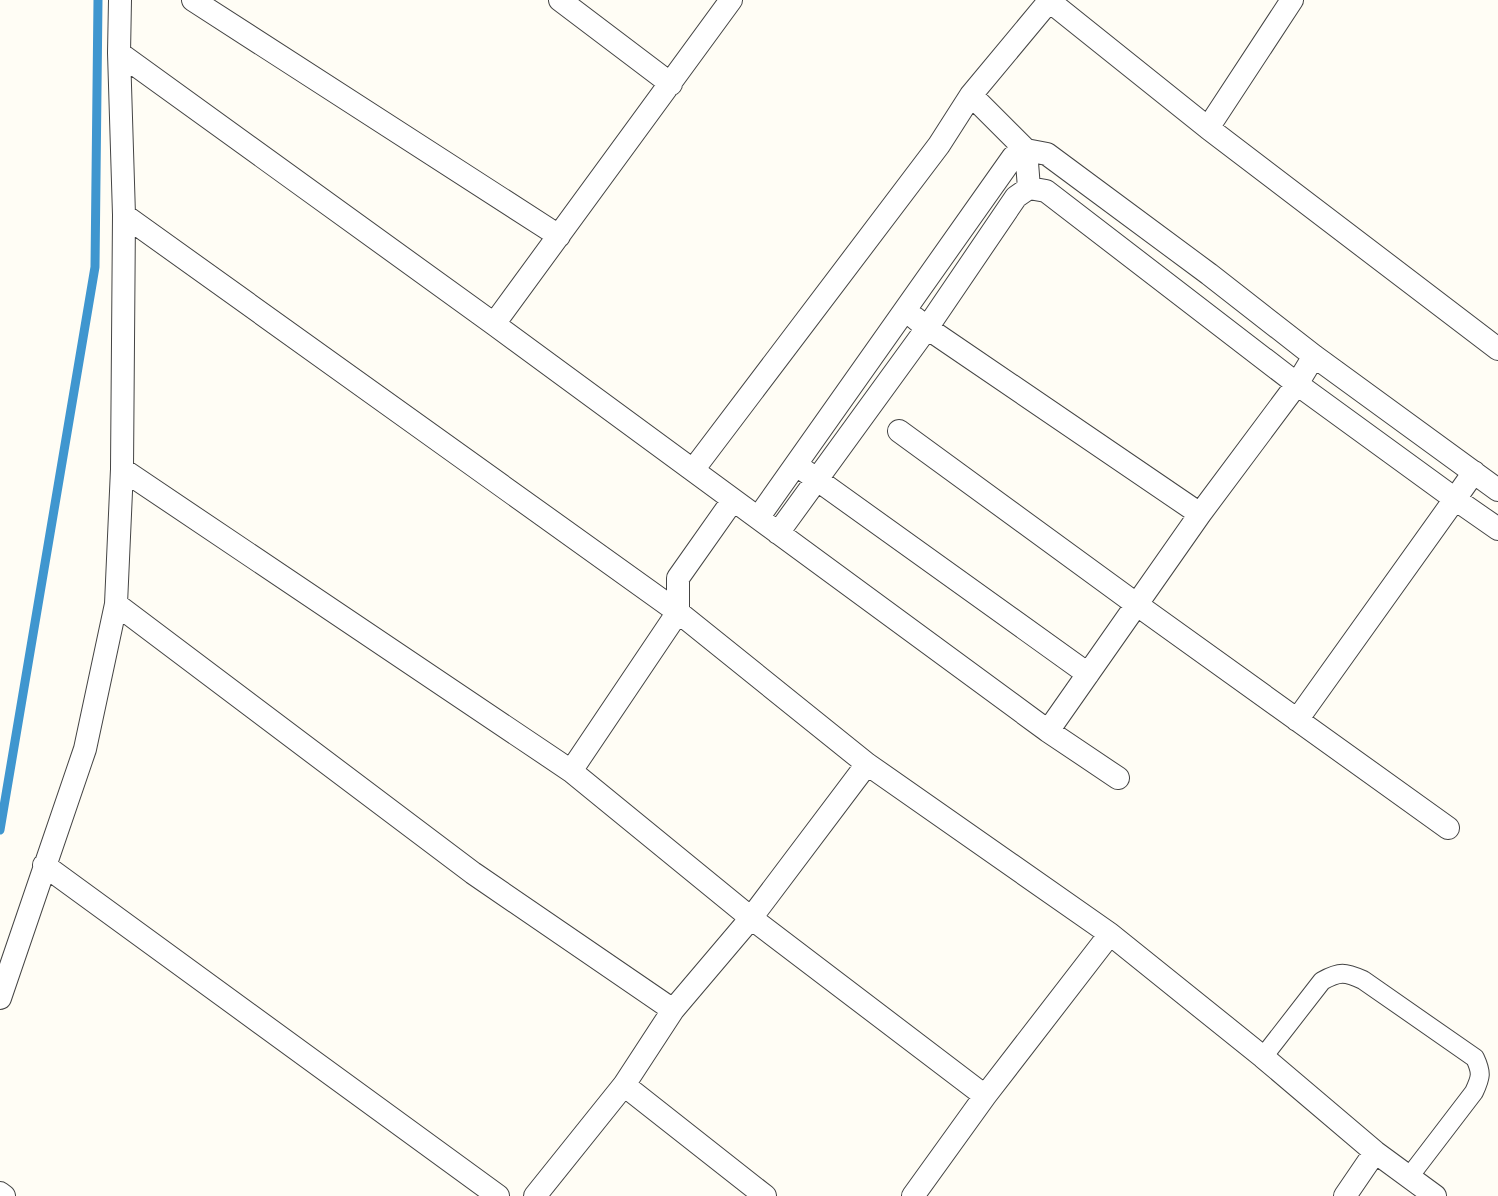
<svg xmlns="http://www.w3.org/2000/svg" width="1498" height="1196" font-family="Merriweather,serif">
  <style>
    .lines { fill: none; stroke-linecap: round; stroke-linejoin: round }
    .stream { stroke: #3f96cf; stroke-width: 9 }
    .service-casing { stroke: #444; stroke-width: 20 }
    .minor-casing { stroke: #444; stroke-width: 24 }
    .service { stroke: #fff; stroke-width: 18 }
    .minor { stroke: #fff; stroke-width: 22 }
  </style>
  <rect width="100%" height="100%" fill="#fffdf5"/>
  <g class="lines">
    <path class="stream" d="M0,830L95,267L98,0"/>
    <defs>
      <path id="service" d="M1263,1057L1322,981C1340,971 1345,972 1363,980L1475,1058C1482,1073 1481,1077 1474,1092L1409,1177"/>
      <path id="minor" d="M193,0L559,236
        M560,0L671,84
        M1048,0L1208,128L1498,349
        M119,53L494,324L1048,731L1118,778
        M971,95L1026,150L1029,188
        M1208,128L1292,0
        M124,215L678,612L867,764L1110,934L985,1096L913,1196
        M915,318L927,328L1200,514
        M494,324L731,0
        M899,431L1136,604L1448,828
        M122,469L571,771L751,918L985,1096
        M693,470L939,145L971,95L1050,0
        M805,471L1088,674
        M758,518L1013,157L1026,150L1047,154L1209,274L1314,356L1498,490
        M778,533L927,328L1016,197L1029,188L1046,191L1297,384L1455,499L1474,472
        M116,604L473,873L673,1010
        M1297,720L1455,499L1498,529
        M1048,731L1200,514L1297,384L1314,356
        M571,771L678,612V578L733,500
        M44,865L498,1196
        M1110,934L1263,1057L1375,1152L1435,1196
        M0,998L85,749L116,604L122,469L124,215L119,53L120,0
        M624,1085L765,1196
        M0,1193L4,1196
        M535,1196L624,1085L673,1010L751,918L867,764
        M1345,1196L1375,1152"/>
    </defs>
    <use href="#service" class="service-casing"/>
    <use href="#minor" class="minor-casing"/>
    <use href="#service" class="service"/>
    <use href="#minor" class="minor"/>
  </g>
</svg>
